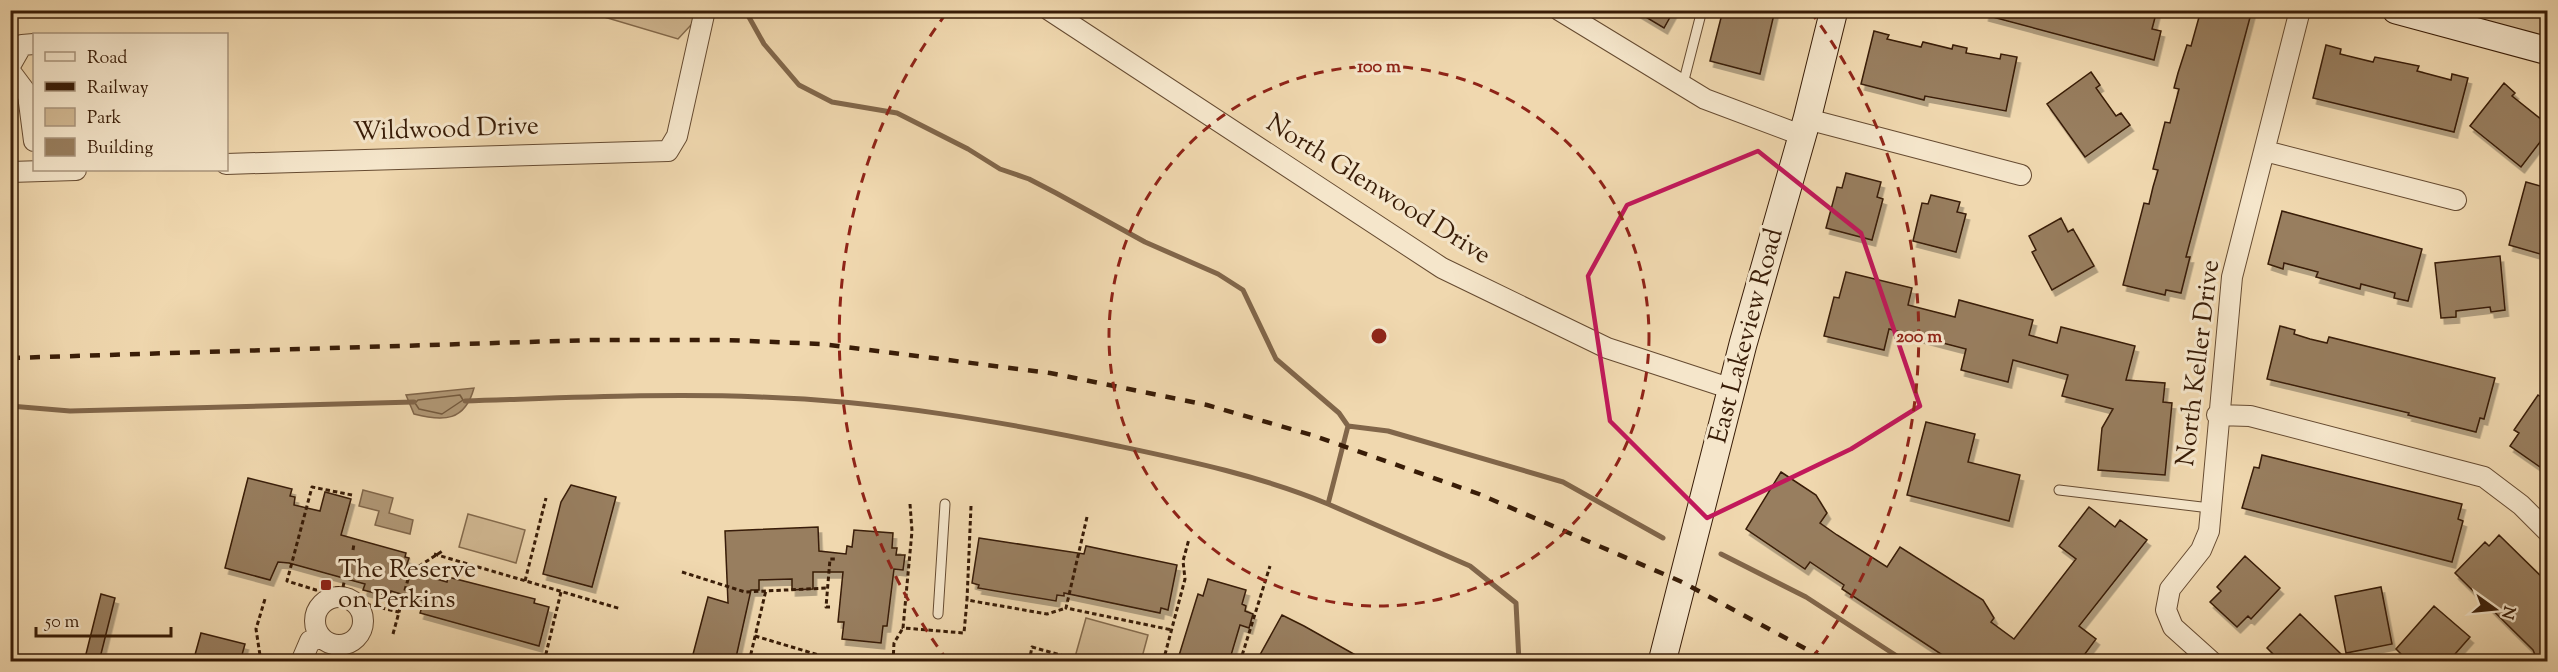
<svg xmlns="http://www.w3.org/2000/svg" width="2558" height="672" font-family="'Sorts Mill Goudy',serif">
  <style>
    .green { fill: #d1b892; stroke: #846a4c; stroke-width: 1.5 }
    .water { fill: #b19876; stroke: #81664a; stroke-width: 1.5 }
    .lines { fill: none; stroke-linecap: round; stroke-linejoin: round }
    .shore { stroke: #745a3e; stroke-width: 1.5 }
    .stream { stroke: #81664a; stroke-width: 5 }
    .building { fill: #987e5e; stroke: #381c07; stroke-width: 1.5; filter: url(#shadow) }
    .lane-casing { stroke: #664b31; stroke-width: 11 }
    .street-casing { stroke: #664b31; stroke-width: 22 }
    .secondary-casing { stroke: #381c07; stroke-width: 29 }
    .path { stroke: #381c07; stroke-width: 3; stroke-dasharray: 4.5 3; stroke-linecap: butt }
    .lane { stroke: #f5e6cb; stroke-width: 9 }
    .street { stroke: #f5e6cb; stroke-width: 20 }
    .secondary { stroke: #f5e6cb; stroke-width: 27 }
    .rail { stroke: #381c07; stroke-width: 4.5; stroke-dasharray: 10 10; stroke-linecap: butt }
    .marked { fill: none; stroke: #c2185b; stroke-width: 4.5; stroke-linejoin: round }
    .ring { fill: none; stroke: #8f2418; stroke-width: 3; stroke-dasharray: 10 8 }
    .poi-dot { fill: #8f2418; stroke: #f5e6cb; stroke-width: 2 }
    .labels { text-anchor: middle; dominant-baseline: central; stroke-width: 6; stroke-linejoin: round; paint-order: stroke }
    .street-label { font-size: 26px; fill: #381c07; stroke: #f5e6cb }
    .poi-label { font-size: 26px; fill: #381c07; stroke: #f5e6cb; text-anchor: start }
    .centre { fill: #8f2418; stroke: #f5e6cb; stroke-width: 3 }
    .ring-label { font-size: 18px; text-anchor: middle; font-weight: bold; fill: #8f2418; stroke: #f5e6cb; stroke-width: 6; stroke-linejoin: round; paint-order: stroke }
  </style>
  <defs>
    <filter id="shadow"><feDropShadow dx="3.5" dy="6" stdDeviation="0" flood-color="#0004"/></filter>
  </defs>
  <rect width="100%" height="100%" fill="#f0d8af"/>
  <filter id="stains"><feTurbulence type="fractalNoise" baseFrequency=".00333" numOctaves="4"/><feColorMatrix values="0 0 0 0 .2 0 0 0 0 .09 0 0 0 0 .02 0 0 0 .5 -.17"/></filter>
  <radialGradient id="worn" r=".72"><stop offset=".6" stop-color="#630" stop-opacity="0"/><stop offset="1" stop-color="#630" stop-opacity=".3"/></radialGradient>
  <path class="green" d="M584,11H704L678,39Z
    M2399,11H2547V50Z
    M468,514L525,530L516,563L459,547Z
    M1086,618L1148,635L1141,661H1092L1075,657Z"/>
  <path class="water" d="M474,388C465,421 444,422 414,414L406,395Z
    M363,490L393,498L389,513L413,520L410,534L375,525L379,511L359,506Z"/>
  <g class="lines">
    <path class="shore" d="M460,395L463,400L442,414L419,409L415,403L418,400Z"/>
    <path class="stream" d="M745,10L764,44L799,85L832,102L897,113L968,149L1000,169L1029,179L1056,193L1145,242L1218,274L1243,290L1276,359L1339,413L1348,426L1388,431L1563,482L1663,538
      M465,401C564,398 662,393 760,397C881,401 1000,421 1118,446C1189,461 1261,476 1328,504
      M10,406L70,411L414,402
      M1348,426L1328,504L1470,566L1516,603L1519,662
      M1721,554L1806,597L1906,662"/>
  </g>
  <path class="building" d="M1634,10H1674L1664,28Z
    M1723,10H1775L1760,74L1710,61Z
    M1986,10H2157L2152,29L2161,31L2154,60L1985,15Z
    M2201,10H2252L2186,257H2190L2181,293L2166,290L2165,295L2123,285L2144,203L2149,204L2153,187L2158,170L2153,169L2165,122L2170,123L2179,89L2174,88L2178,73L2187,45L2191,46Z
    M1874,31L1889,35L1887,39L1921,47L1923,42L1952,49L1953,45L1967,48L1966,53L1984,56L2000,59L2001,54L2017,57L2006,111L1925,96L1924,100L1861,84Z
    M2326,45L2341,49L2340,54L2373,62L2375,57L2419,66L2417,71L2451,80L2452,74L2468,78L2454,132L2313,98Z
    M2091,72L2100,85L2096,88L2116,116L2121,113L2130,125L2085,157L2047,104Z
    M2504,83L2515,93L2512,96L2547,124V133L2521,167L2470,126Z
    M1846,173L1881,182L1877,197L1883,199L1872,240L1826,228L1837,187L1842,188Z
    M2526,182L2547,188V256L2509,245Z
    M1931,195L1960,202L1957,212L1966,214L1956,252L1913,241L1922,203L1928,204Z
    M2282,211L2422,249L2408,301L2394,298L2395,293L2361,284L2360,289L2316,277L2318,272L2284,263L2283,269L2268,264Z
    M2061,218L2068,232L2073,229L2094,266L2052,290L2032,252L2036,250L2029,236Z
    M2500,256L2505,310L2491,312L2490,307L2456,311V317L2441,318L2435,263Z
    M1846,272L1912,288L1908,305L1955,317L1959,300L2033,320L2029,335L2057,343L2061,327L2135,346L2126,380L2165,383L2163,402L2172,403L2165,475L2098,470L2102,428L2113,409L2062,396L2068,375L2013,360L2008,382L1961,370L1966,349L1889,329L1884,350L1824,336L1834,297L1839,298Z
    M2280,326L2295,330L2294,334L2310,339L2327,343L2329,337L2495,378L2484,419L2480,418L2476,432L2408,415L2409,413L2267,379Z
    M2538,395L2547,401V456L2540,467L2510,446L2519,433L2514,430Z
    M1926,422L1975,434L1968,462L2020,475L2009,521L1907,495Z
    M2262,455L2462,504L2458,519L2463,521L2452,562L2242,508L2254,467L2259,468Z
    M1781,472L1816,495L1827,513L1820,523L1837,535L1887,567L1900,547L1983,600L1994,618L1991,622L2014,639L2076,559L2059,546L2089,507L2115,527L2120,520L2147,540L2079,626L2096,639L2079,662H1953L1842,589L1844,585L1810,562L1805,569L1746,529Z
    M248,478L292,489L290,496L295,497L294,505L320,511L325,492L351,499L341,535L406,553L405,557L409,558L405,570L447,582L448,577L535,599L534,603L549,607L539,646L420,613L424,601L391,591L390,597L363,590L365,584L289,563L278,562L270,580L225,568Z
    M571,485L616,497L592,587L543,574L561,502Z
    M818,527L819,551L846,554L847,546L852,547L854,530L893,533L892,548H897L896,555H905L903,570L894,569L887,626H883L881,643L842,639L844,622H838L843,572H813V589L792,590V579L759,580V590H751L735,662H691L708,597L728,603L725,531Z
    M2499,535L2547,582V662H2538L2533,650L2455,573L2485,542L2489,546Z
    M979,538L1084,554L1086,546L1177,565L1168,610L1161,608L1160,613L1064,593V596L1057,595L1056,601L978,588L979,585L972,583Z
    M2245,556L2280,588L2251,619L2248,616L2237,627L2210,602L2221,591L2217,587Z
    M1208,579L1246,590L1242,604L1246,606L1245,611L1253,614L1249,628L1240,625L1229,662H1177L1198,594L1203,596Z
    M2381,587L2392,644L2346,653L2335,596Z
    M101,594L115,598L99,662H84Z
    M2434,606L2470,637L2448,662H2409L2396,649Z
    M2300,614L2341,654L2334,662H2281L2267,648Z
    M1282,615L1304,626L1368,662H1256Z
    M201,633L245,644L240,662H193Z"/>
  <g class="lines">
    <defs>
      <path id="lane" d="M1683,84L1702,10
        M2059,490L2210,508
        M938,614L945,504"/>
      <path id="street" d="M1049,10L1442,268L1607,348L1732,389
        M1559,10L1705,99L1801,135
        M10,66L22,45L34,44
        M10,71L28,95L34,141
        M1807,119L2021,175
        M2265,151L2456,200
        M226,164L668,151L677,136L705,10
        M10,172L76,170
        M2217,415L2250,416L2484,477L2521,505L2548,532
        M315 621a24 24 0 1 1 48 0a24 24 0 1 1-48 0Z
        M301,662L310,641L321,638
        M2212,662L2173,627L2166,610L2170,589L2201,550L2209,531L2232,277L2300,10"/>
      <path id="secondary" d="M2396,10L2548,51
        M1662,662L1743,344L1807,119L1834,10"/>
    </defs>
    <use href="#lane" class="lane-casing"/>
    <use href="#street" class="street-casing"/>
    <use href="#secondary" class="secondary-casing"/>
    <path class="path" d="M352,495L312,487L287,581L316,590L343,587L358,596L365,604L399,612
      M910,504L912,531L903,628L964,633L967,600
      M971,506L967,600L1047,614L1066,608
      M1087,517L1066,608L1172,630
      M353,550L354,544
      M434,554L621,609
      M682,572L745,592L827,588
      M525,581L546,498
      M343,587L345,578
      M830,607H826L830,559H837
      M393,634L410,572L444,550
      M755,636L842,662
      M261,662L256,629L265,599
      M544,662L561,592
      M749,662L766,590
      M893,662L894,643L903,628
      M1029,662L1032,647L1085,662
      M1163,662L1185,579L1183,561L1189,539
      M1240,662L1270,566"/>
    <use href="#lane" class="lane"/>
    <use href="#street" class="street"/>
    <use href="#secondary" class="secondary"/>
    <path class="rail" d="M10,358L592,340H725L822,344L1050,373L1207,405L1312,435L1479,494L1682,582L1830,662"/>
  </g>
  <path class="marked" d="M1758,151L1861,233L1920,406L1851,449L1707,518L1610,421L1588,276L1627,205Z"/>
  <g class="ring">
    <circle cx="1379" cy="336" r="270"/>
    <path d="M948 661A540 540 0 0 1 948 11M1810 11A540 540 0 0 1 1810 661"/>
  </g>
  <rect class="poi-dot" x="320" y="579" width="12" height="12" rx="3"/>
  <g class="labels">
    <g class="street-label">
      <text transform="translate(446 130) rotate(-2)">Wildwood Drive</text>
      <text transform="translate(1378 190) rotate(32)">North Glenwood Drive</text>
      <text transform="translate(1747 336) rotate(-75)">East Lakeview Road</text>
      <text transform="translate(2199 363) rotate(-83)">North Keller Drive</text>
    </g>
    <g class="poi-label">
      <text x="338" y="570">The Reserve<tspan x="338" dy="30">on Perkins</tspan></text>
    </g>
  </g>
  <circle cx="1379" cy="336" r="9" class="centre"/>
  <g class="ring-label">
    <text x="1379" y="72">100 m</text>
    <text x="1919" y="342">200 m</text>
  </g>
  <rect width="2558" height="672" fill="none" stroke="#f0d8af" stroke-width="36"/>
  <rect x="12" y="12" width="2534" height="648" fill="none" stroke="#381c07" stroke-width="3"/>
  <rect x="18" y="18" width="2522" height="636" fill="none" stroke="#381c07" stroke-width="1.5"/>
  <rect x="33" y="33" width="195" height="138" fill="#f5e6cb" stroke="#a9957d" stroke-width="1.5"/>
  <rect x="45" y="52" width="30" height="9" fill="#f5e6cb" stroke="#a9957d" stroke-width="1.5"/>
  <text x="87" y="63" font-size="18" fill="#381c07">Road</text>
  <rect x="45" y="82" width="30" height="9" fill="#381c07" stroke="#a9957d" stroke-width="1.5"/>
  <text x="87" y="93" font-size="18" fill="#381c07">Railway</text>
  <rect x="45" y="108" width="30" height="18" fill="#d1b892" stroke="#a9957d" stroke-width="1.5"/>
  <text x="87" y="123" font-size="18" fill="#381c07">Park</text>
  <rect x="45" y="138" width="30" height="18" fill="#987e5e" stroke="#a9957d" stroke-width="1.5"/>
  <text x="87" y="153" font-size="18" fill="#381c07">Building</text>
  <g transform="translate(2495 609) rotate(105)" stroke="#f5e6cb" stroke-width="4.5" paint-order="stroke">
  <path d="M0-4.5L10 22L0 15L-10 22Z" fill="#381c07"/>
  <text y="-9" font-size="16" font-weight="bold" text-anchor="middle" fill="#381c07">N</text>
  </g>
  <path d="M36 627v9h135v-9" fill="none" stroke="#381c07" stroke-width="3"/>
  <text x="45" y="627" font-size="18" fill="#381c07" stroke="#f5e6cb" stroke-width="4.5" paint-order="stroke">50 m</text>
  <rect width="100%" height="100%" filter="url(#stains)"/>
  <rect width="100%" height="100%" fill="url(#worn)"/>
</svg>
